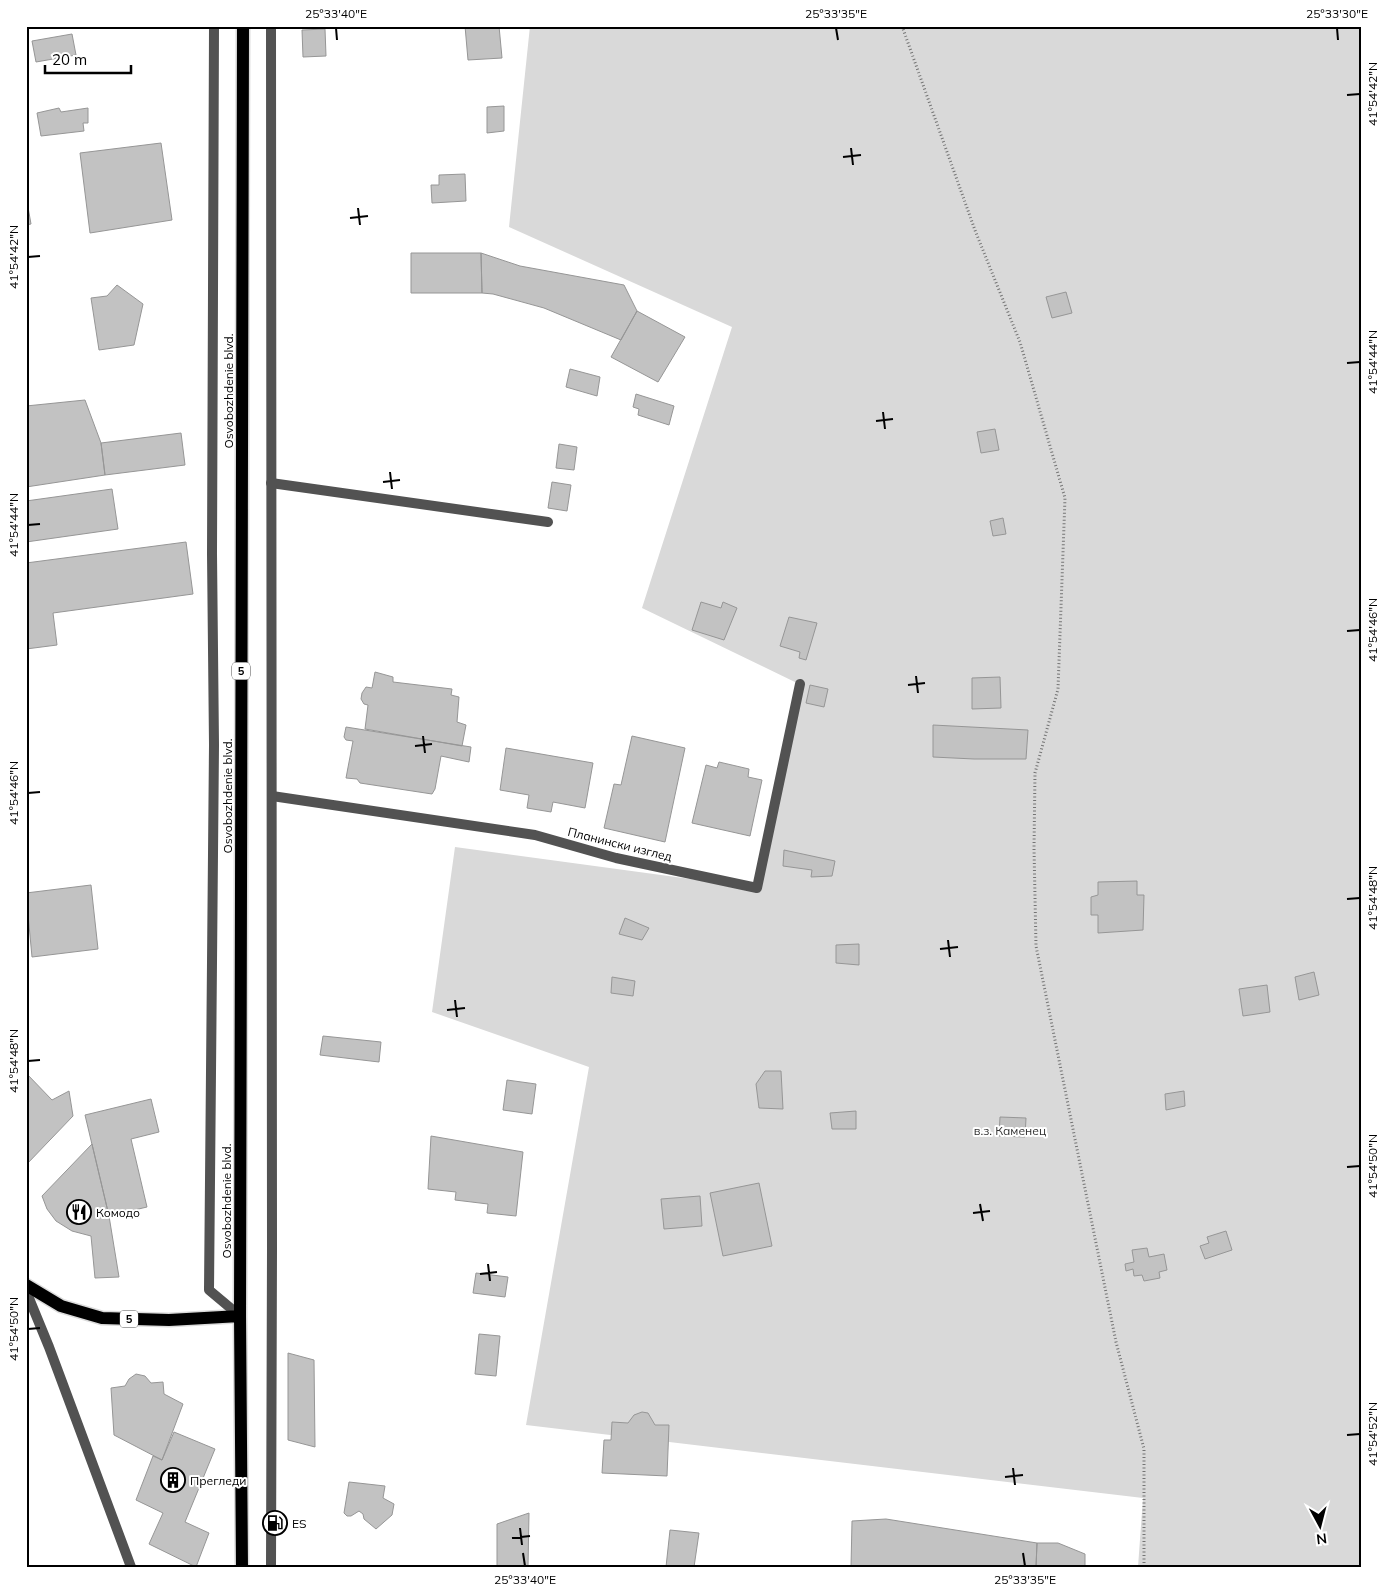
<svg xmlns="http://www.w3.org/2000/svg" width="1387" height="1593" font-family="Mulish,sans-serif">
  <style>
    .green { fill: #d9d9d9 }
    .building { fill: #c2c2c2; stroke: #969696 }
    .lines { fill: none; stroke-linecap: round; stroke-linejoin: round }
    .primary-casing { stroke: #dbdbdb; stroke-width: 15 }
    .path { stroke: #747474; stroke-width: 3; stroke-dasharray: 1 2.5; stroke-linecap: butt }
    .lane { stroke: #525252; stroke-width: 10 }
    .street { stroke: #525252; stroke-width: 10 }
    .primary { stroke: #000; stroke-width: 12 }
    .ticks { fill: none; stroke: #000; stroke-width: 2 }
    .labels { text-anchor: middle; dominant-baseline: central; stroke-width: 4; stroke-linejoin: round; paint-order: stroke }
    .shield { fill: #fff; stroke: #4c4c4c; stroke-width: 1 }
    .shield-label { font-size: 11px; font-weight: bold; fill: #000 }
    .street-label { font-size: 12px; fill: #000; stroke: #fff }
    .park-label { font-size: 12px; fill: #303030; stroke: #fff }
    .poi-label { font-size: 12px; fill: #000; stroke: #fff; text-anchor: start }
    .neatline { fill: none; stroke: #000; stroke-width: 2 }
    .ticks-label { font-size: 12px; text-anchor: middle; fill: #000 }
  </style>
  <rect width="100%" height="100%" fill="#fff"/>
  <path class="green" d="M530,26H1361V1567H1138L1143,1498L526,1425L589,1067L432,1012L455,847L757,888L799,684L642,608L732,327L509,227Z"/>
  <path class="building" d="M465,26H499L502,58L468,60Z
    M325,29L326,56L303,57L302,30Z
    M72,34L76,55L36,62L32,41Z
    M504,106V131L487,133V107Z
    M59,108L61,112L88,108V123H83L84,131L41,136L37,113Z
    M161,143L172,220L90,233L80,153Z
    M465,174L466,201L432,203L431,185H439V175Z
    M26,196L31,224L26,225Z
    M411,253H481L482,293H411Z
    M481,253L520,266L624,285L637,311L621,340L544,308L493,294L482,293Z
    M117,285L143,304L134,345L99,350L91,298L107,296Z
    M1066,292L1072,313L1052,318L1046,297Z
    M637,311L685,337L658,382L611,357Z
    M570,369L600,377L597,396L566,387Z
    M636,394L674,406L669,425L638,415L639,409L633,407Z
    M85,400L101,443L105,475L26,487V406Z
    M995,429L999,450L981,453L977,432Z
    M181,433L185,465L105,475L101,443Z
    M559,444L577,447L574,470L556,468Z
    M552,482L571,485L567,511L548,508Z
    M112,489L118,529L26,542V501Z
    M1003,518L1006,534L993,536L990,521Z
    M186,542L193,594L53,613L57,645L26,649V563Z
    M701,602L721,608L723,602L737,608L724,640L692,630Z
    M789,617L817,623L806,660L799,658L800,652L780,646Z
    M375,672L393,677V682L452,689L451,695L459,697L457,722L466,725L462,746L365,729L368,705L364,704L361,699L362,693L366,687L372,688Z
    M1000,677L1001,708L972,709V678Z
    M810,685L828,689L824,707L806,703Z
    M933,725L1028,730L1026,759H974L933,757Z
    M346,727L471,747L469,762L441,756L435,789L432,794L360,783L357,779L346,778L353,741L346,740L344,737Z
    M632,736L685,748L665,842L604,828L614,784L621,785Z
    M506,748L593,763L585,808L553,802L551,812L527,808L529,795L500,790Z
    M719,762L749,769L748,777L762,780L750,836L692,823L706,765L717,768Z
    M784,850L835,861L832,876L811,877L812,870L783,866Z
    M1137,881V895H1144L1143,930L1098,933V915H1091V897L1098,895V882Z
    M91,885L98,949L32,957L26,893Z
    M625,918L649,928L642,940L619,934Z
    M859,944V965L836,963V945Z
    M1314,972L1319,995L1299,1000L1295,977Z
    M612,977L635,981L633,996L611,993Z
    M1267,985L1270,1012L1243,1016L1239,989Z
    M323,1036L381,1042L379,1062L320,1055Z
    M765,1071H781L783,1109L759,1108L756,1084Z
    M26,1073L52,1100L69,1091L73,1116L26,1165Z
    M507,1080L536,1084L532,1114L503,1110Z
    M1184,1091L1185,1106L1166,1110L1165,1094Z
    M151,1099L159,1132L131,1139L147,1207L109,1216L85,1115Z
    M856,1111V1129H832L830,1113Z
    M1000,1117L1026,1118L1025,1137L999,1136Z
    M431,1136L523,1152L516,1216L487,1213L488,1204L455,1200L456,1192L428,1189Z
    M92,1144L109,1216L119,1277L95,1278L91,1236L72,1231L56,1221L47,1209L42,1196Z
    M759,1183L772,1246L723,1256L710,1193Z
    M700,1196L702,1226L664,1229L661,1199Z
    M1226,1231L1232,1250L1205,1259L1200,1246L1209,1243L1207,1237Z
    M1147,1248L1149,1257L1164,1254L1167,1270L1159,1272L1160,1278L1144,1281L1142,1275L1134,1276L1133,1269L1126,1271L1125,1264L1134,1262L1132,1250Z
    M476,1273L508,1277L505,1297L473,1293Z
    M479,1334L500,1336L496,1376L475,1374Z
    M288,1353L314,1360L315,1447L288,1440Z
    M136,1374L145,1376L151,1383L163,1382L164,1394L183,1404L162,1460L114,1435L111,1388L125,1386L129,1379Z
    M642,1412L648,1413L655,1425H669L667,1476L602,1473L604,1440H611L612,1422L628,1423L634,1415Z
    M174,1432L215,1449L185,1522L209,1533L196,1567L149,1544L163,1513L136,1500L153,1456L162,1460Z
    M349,1482L385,1486L383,1498L394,1504L392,1515L376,1529L364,1519L363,1514L359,1511L351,1516H347L344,1513Z
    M529,1513L528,1567H497V1524Z
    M886,1519L1037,1543L1036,1567H851L852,1521Z
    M670,1530L699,1533L694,1567H666Z
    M1037,1543H1058L1085,1554V1567H1036Z"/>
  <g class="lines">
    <defs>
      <path id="primary" d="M26,1285L61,1306L102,1318L169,1320L240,1316
        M242,1567L240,1316L243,26"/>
    </defs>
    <use href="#primary" class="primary-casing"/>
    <path class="path" d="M902,26L976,233L1020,342L1065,498L1058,689L1035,773L1034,848L1036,946L1116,1342L1144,1449V1567"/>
    <path class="lane" d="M271,483L548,522
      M272,796L535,835L616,858L757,888L800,684
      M26,1291L49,1347L131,1567"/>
    <path class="street" d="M214,26L212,554L214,745L209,1290L240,1316
      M271,26L272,1248L271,1567"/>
    <use href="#primary" class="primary"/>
  </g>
  <path class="ticks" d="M336,28L337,40M836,28L838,40M1337,28L1338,40M1347,95L1360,94M851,148L853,165M843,157L861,155M358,208L360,225M350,218L368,216M28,257L40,256M1347,363L1360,362M883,412L885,429M876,421L893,419M390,472L392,489M383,482L400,480M28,525L40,524M1347,631L1360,630M916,676L918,693M908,685L925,683M423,736L425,753M415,746L432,744M28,793L40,792M1347,899L1360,898M948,940L950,957M940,949L958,947M455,1000L457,1017M447,1010L465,1008M28,1061L40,1060M1347,1167L1360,1166M980,1204L983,1221M973,1213L990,1211M488,1264L490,1281M480,1274L497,1272M28,1329L40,1328M1347,1435L1360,1434M1013,1468L1015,1485M1005,1477L1023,1475M520,1528L522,1545M512,1538L530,1536M523,1553L525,1566M1023,1553L1025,1566"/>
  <defs>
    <symbol id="restaurant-ring" viewBox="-11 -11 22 22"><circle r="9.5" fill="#fff" stroke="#000" stroke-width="1.5"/><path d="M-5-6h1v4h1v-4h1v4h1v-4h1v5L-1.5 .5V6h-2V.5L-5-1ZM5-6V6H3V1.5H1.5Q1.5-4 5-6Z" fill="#000"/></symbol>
    <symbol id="building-ring" viewBox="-11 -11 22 22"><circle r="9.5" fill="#fff" stroke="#000" stroke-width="1.5"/><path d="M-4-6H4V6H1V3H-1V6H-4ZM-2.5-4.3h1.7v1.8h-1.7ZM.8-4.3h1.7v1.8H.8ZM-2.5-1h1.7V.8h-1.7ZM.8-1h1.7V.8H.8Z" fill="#000"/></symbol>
    <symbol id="fuel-ring" viewBox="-11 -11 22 22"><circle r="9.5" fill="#fff" stroke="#000" stroke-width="1.5"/><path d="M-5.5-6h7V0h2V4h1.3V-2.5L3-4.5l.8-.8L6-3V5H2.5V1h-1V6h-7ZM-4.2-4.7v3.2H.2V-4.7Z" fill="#000"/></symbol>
  </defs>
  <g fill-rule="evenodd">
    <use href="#restaurant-ring" x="65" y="1198" width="28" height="28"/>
    <use href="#building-ring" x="159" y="1466" width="28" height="28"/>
    <use href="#fuel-ring" x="261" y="1509" width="28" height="28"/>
  </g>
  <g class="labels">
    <g class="shield">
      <rect x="232" y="662.5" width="18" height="17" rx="4"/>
      <rect x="120" y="1310.5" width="18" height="17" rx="4"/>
    </g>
    <g class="shield-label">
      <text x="241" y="671">5</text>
      <text x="129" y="1319">5</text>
    </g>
    <g class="street-label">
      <text transform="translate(228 391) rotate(-90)">Osvobozhdenie blvd.</text>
      <text transform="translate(227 796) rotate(-90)">Osvobozhdenie blvd.</text>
      <text transform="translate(620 844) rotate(14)">Планински изглед</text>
      <text transform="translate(226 1201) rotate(-90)">Osvobozhdenie blvd.</text>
    </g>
    <g class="park-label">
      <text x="1010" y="1130">в.з. Каменец</text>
    </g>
    <g class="poi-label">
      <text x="96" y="1212">Комодо</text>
      <text x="190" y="1480">Прегледи</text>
      <text x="292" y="1523">ES</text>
    </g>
  </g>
  <rect width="1387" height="1593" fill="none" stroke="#ffffff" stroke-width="55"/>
  <g transform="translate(1320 1526) rotate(173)" stroke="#ffffff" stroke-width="4" paint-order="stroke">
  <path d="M0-4L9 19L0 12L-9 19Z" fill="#000000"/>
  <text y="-8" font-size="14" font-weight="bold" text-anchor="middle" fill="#000000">N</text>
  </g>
  <path d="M45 65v8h86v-8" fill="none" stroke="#000000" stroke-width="2.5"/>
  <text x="52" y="65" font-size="15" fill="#000000" stroke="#ffffff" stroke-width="4" paint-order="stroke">20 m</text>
  <rect x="28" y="28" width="1332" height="1538" class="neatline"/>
  <g class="ticks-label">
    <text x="336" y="18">25°33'40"E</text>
    <text x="836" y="18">25°33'35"E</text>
    <text x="1337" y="18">25°33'30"E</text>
    <text transform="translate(1373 94) rotate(-90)" y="4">41°54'42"N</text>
    <text transform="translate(14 257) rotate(-90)" y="4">41°54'42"N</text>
    <text transform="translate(1373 362) rotate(-90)" y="4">41°54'44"N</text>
    <text transform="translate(14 525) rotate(-90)" y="4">41°54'44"N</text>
    <text transform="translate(1373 630) rotate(-90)" y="4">41°54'46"N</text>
    <text transform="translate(14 793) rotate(-90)" y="4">41°54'46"N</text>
    <text transform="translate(1373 898) rotate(-90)" y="4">41°54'48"N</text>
    <text transform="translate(14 1061) rotate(-90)" y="4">41°54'48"N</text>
    <text transform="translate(1373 1166) rotate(-90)" y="4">41°54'50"N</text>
    <text transform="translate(14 1329) rotate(-90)" y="4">41°54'50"N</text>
    <text transform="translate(1373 1434) rotate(-90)" y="4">41°54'52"N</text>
    <text x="525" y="1584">25°33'40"E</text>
    <text x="1025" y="1584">25°33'35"E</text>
  </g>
</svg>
